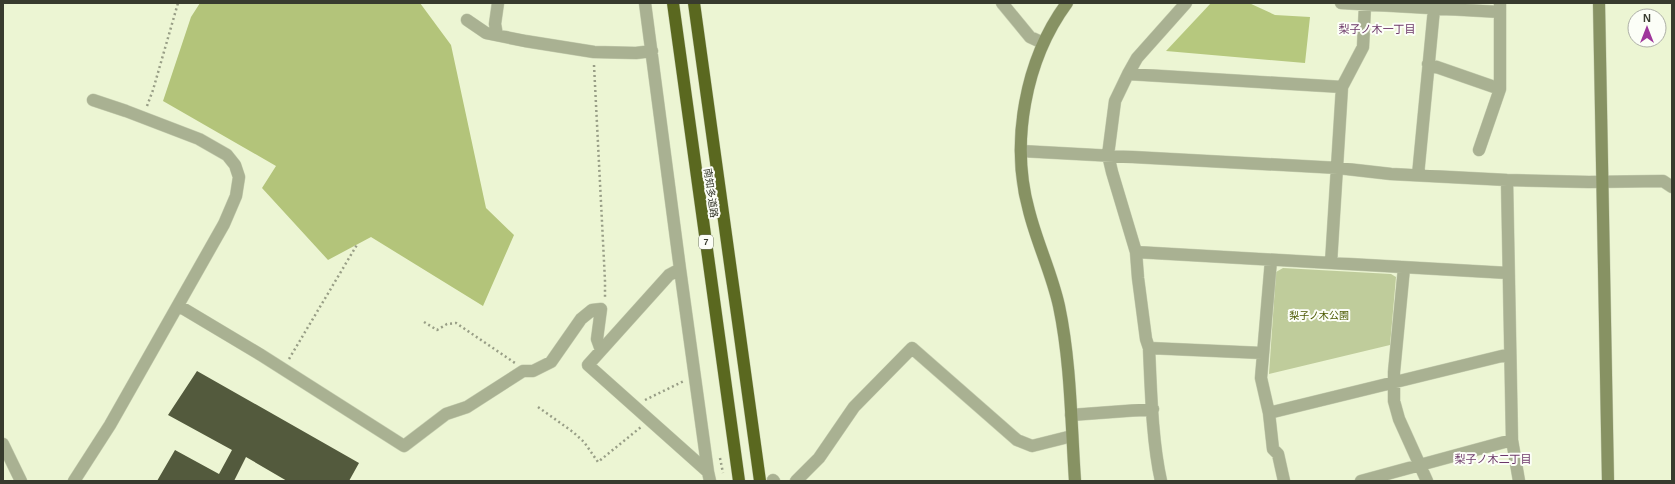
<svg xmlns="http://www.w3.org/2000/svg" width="1675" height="484" font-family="Helvetica,'Noto Sans JP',sans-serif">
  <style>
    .green { fill: #bfcc9b }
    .forest { fill: #b3c47a }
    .water { fill: #b6c87e }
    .building { fill: #535a3d }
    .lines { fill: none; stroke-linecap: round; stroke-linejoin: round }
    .street-casing { stroke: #c8d0b2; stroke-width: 13 }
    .secondary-casing { stroke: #c8d0b2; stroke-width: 13 }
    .highway-casing { stroke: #c8d0b2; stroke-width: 13 }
    .path { stroke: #989e86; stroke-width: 2.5; stroke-dasharray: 2 3; stroke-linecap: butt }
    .street { stroke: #a9b192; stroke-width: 12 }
    .secondary { stroke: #879263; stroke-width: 12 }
    .highway { stroke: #5a681f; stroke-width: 12 }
    .labels { text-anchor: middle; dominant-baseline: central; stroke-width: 4; stroke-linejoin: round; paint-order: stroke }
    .shield { fill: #fcfef7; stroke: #73766a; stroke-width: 1 }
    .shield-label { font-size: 9px; font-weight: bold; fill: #383b2e }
    .street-label { font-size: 10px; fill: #383b2e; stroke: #fcfef7 }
    .park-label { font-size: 10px; fill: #4b5901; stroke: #fcfef7 }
    .neighbourhood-label { font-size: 11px; fill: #6c3869; stroke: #fcfef7 }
  </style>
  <rect width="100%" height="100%" fill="#ecf5d3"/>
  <path class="green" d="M1283,268L1391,274L1396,277L1390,345L1269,374L1276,272Z"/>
  <path class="forest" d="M200,3H420L451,45L486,208L514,235L483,306L371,237L328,260L262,188L276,166L163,101L191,17Z"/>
  <path class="water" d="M1211,3H1249L1275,15L1310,17L1305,63L1166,51Z"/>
  <path class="building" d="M197,371L359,463L349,481H287L246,457L234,481H157L175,450L219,474L232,450L168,415Z"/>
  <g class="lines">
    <defs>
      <path id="street" d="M645,3L680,269L669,275L588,365L708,472L710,481
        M1002,3L1030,37L1043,43
        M1341,3L1500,12
        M467,20L486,33L525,41L594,52L636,53L652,51
        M497,35L495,24L498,3
        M1428,64L1500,89
        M1128,74L1342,87
        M1479,150L1500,89V3
        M1021,151L1338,168L1391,174L1507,180L1589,182L1663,181L1672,187
        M1418,175L1434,9
        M1507,180L1512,440L1519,481
        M1136,252L1508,273
        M1271,260L1261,378L1269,413L1273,449L1278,454L1284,481
        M1331,263L1342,87L1363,47L1365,5
        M1404,268L1394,372V401L1399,419L1427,481
        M680,269L708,472
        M179,306L261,355L404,446L446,414L467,407L523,371H533L551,362L581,319L592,310L601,309L597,339L601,350
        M1149,348L1262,353
        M1269,413L1510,354
        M1071,415L1153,409
        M3,444L21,481
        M773,480L774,481
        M74,481L110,425L224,224L236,196L239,177L235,165L227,155L199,139L126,111L93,100
        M796,481L819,458L854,407L912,348L1017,440L1032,446L1072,436
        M1161,481C1152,440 1151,391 1149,348L1146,339L1138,278L1136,252L1112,172L1108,155L1115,101L1128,74L1137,58L1186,3
        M1361,481L1512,440"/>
      <path id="secondary" d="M1067,3C1025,60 1010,143 1029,211C1037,243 1052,274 1059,306C1071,363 1071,423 1075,481
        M1599,3L1608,481"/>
      <path id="highway" d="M673,3L739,481
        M694,3L760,481"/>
    </defs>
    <use href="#street" class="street-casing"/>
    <use href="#secondary" class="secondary-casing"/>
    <use href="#highway" class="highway-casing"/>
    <path class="path" d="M594,65L605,281V297
      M147,106L153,90L178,3
      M424,322L437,330L447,324L456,323L515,363
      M289,359L358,243
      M645,400L684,381
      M538,407L573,432L584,442L598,462L641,427
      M720,458L723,473"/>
    <use href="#street" class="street"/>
    <use href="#secondary" class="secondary"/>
    <use href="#highway" class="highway"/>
  </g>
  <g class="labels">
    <rect class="shield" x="699" y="235" width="14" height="14" rx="3"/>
    <g class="shield-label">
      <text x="706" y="242">7</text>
    </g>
    <g class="street-label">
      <text transform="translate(711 193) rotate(82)">南知多道路</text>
    </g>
    <g class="park-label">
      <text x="1319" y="315">梨子ノ木公園</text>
    </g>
    <g class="neighbourhood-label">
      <text x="1377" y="29">梨子ノ木一丁目</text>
      <text x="1493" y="459">梨子ノ木二丁目</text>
    </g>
  </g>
  <rect width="1675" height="484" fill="none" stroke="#383b2e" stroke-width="8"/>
  <g transform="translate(1647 28)"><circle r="19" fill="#fcfef7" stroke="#aeb0a7"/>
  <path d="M0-3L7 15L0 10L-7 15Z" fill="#9f379b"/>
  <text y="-6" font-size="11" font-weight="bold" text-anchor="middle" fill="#383b2e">N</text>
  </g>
</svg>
